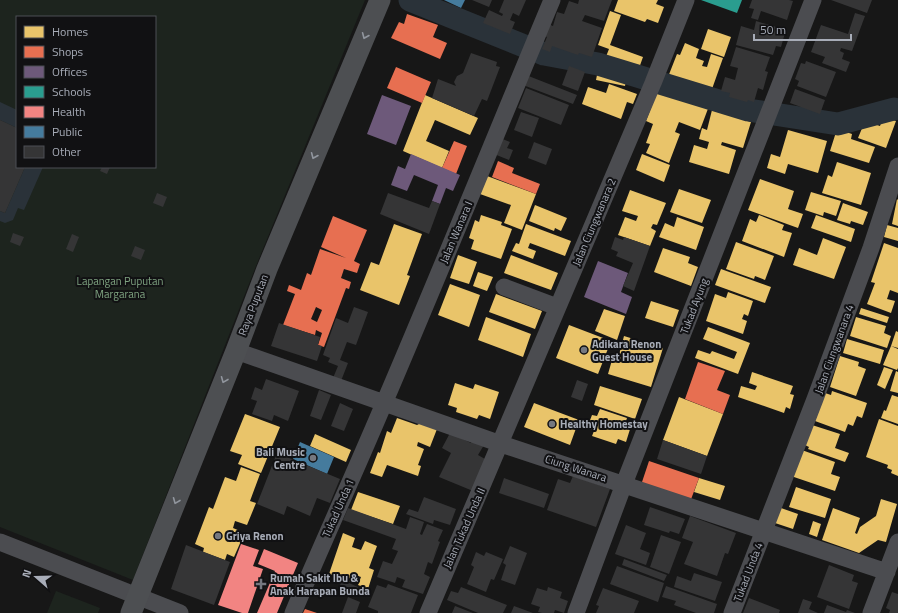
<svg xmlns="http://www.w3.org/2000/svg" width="898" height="613" font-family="'Titillium Web',sans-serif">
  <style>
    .green { fill: #1d241e; fill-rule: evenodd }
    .water { fill: #2a3239 }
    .homes { fill: #e9c46a }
    .shops { fill: #e76f51; fill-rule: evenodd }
    .offices { fill: #6d597a }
    .schools { fill: #2a9d8f }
    .health { fill: #f28482 }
    .public { fill: #457b9d }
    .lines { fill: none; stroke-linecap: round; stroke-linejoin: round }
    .stream { stroke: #2a3239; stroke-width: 4 }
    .river { stroke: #2a3239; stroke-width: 23 }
    .building { fill: #353536 }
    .minor { stroke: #4b4c50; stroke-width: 17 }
    .major { stroke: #4d4f52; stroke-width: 21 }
    .oneway { stroke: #91969e }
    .poi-dot { fill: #757880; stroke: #111113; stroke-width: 1.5 }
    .labels { text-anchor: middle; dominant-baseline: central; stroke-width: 4; stroke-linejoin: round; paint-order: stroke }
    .street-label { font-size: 11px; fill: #a8adb8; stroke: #111113 }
    .park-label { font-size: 11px; fill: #7fa381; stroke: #111113 }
    .poi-label { font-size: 11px; font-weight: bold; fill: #a8adb8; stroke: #111113; text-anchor: start }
  </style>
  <rect width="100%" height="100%" fill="#171717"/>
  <path class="green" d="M0,0H365L256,266L133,580L0,527ZM17,17H155V167H17Z
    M56,591L100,608L98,613H47Z"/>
  <path class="water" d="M0,102L17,110V128L0,120Z
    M25,167H43L24,210L18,208L13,220L5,223L0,221V211L5,213Z"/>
  <path class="homes" d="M618,0H658L656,4L664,7L658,23L647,19L645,22L614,11Z
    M610,11L621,15L610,45L643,57L638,71L605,59L609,49L598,45Z
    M708,29L731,37L724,57L701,49Z
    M685,43L699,49L696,58L704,61L702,66L707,67L711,54L723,58L712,89L706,87L705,90L668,77L677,54L680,55Z
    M598,70L627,76L625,86L596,80Z
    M609,84L637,94L633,104L627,102L621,119L582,104L588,87L606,93Z
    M659,87L709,106L700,130L679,122L675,132L680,134L669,163L646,153L650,144L646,143L653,124L646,121Z
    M425,95L478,118L470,135L435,120L426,141L449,151L442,168L403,151Z
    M712,110L751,122L743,148L722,142L721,145L736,150L729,174L689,162L694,145L707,149L709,142L699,139L702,128L707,130Z
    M883,117L896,121L886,148L858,138L865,121L880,126Z
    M837,129L852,134L851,139L875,147L869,163L830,151Z
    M788,130L827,141L818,173L788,164L785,174L767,168L771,154L780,157Z
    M642,154L670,165L664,182L636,170Z
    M837,162L871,173L861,205L822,193L828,175L832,177Z
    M487,176L536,194L522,230L504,223L511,205L480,194Z
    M760,179L794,191L788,209L803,214L798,228L748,210Z
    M679,189L711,200L702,223L670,212Z
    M630,190L666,203L657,225L653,224L651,228L656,231L650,246L618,235L625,217L636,221L638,216L622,211Z
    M811,192L841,201L836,216L824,212L823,216L805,210Z
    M897,199L898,200V226L892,224Z
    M843,203L868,212L863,225L851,221L850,224L837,220Z
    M535,205L567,218L561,231L555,228L554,231L529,221Z
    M481,215L502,222L501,225L512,229L501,259L471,249L474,240L469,238L475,220L479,222Z
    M759,215L784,225L782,230L792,233L784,257L742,241L750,219L756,222Z
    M816,215L855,229L851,242L811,228Z
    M677,217L704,227L696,250L659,237L665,223L674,227Z
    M394,224L422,234L407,275L410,276L399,305L360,290L371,262L379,265Z
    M526,224L571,241L565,256L530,243L528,248L536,251L533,259L512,251L516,243L519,244Z
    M887,225L898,228V241L884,237Z
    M823,238L846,247L834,279L793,265L799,248L817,255Z
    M736,242L774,256L765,280L755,276L754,279L726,269Z
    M884,243L898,248V293L890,290L887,299L895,301L891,313L867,304L875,283L871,282Z
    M663,248L690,257L688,263L698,267L691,286L654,272Z
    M458,255L477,262L469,284L450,278Z
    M511,255L558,273L551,290L504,273Z
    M721,269L771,287L765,303L715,285Z
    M478,272L493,277L487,291L473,286Z
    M450,284L480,295L469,327L438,315Z
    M728,292L753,301L748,316L744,314L742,319L747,321L743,334L706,321L715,294L726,298Z
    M496,294L542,311L535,329L489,312Z
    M651,301L679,310L673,327L645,318Z
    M861,308L889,317L887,323L859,314Z
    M604,309L625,316L617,340L595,331Z
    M486,317L531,334L523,357L478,340Z
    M856,317L886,326L884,333L891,336L887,348L850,336Z
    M569,325L611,341L598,374L556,358Z
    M708,327L750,343L738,374L695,358L698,350L710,354L712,351L734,359L737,352L703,339Z
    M896,331L898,332V348L891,346Z
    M624,336L663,348L651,387L608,374L614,353L619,355Z
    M847,339L884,350L880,364L843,353Z
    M891,346L898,349V368L897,370L883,365Z
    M840,356L859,362L858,366L866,369L856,396L830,387Z
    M884,367L893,370L885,389L877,385Z
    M896,371L898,372V393L890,391Z
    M752,372L793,386L790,394L794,395L790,409L786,407L784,413L738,397L741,386L755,390L757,386L749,383Z
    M455,383L473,389L475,384L499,392L490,419L479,415L477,419L456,412L457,408L448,405Z
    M600,386L642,399L635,419L594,405Z
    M832,391L867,403L862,418L857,416L853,426L848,424L845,432L815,421L825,393L831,395Z
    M892,395L898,397V424L881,418L884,410L886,411Z
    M679,397L723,414L707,456L663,440Z
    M534,403L579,420L570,445L524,427Z
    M600,409L627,418L625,424L631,426L626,442L618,439L616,444L592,436L594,431L587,428L592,415L597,416Z
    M245,414L280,427L261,473L238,464L242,455L230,451Z
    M397,418L417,425L421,423L437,429L430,447L418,442L417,446L424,449L418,465L421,466L418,476L387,465L382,477L370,473L378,452L380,453L387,431L391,433Z
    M879,419L898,426V476L891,473L892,470L887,468L888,465L866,457Z
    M812,425L840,434L835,448L849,453L845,462L808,449L809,447L805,445Z
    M315,434L351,450L346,462L310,446Z
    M799,449L835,462L831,474L840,477L835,491L791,476Z
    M241,467L260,474L250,501L256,503L247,525L235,521L233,528L240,531L237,540L241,541L234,557L227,554L225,560L203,552L204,548L195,544L209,507L213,509L225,477L236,481Z
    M699,478L725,486L720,500L694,492Z
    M796,487L831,499L825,518L789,507Z
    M358,492L400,506L393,524L351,510Z
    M881,499L897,504L886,542L878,540L859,553L822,540L833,508L860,518L855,533L857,534L860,527L876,516Z
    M781,508L798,514L793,529L775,523Z
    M813,521L821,524L817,537L809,534Z
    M343,533L355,538L352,547L361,550L365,541L377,546L369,568L374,570L368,589L358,585L361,577L355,575L353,583L329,574Z"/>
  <path class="shops" d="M407,14L438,25L433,37L447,43L440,59L391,38L399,22L404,24Z
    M396,67L431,82L422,103L387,88Z
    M454,141L467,146L456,174L442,168Z
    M498,161L514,168L512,173L540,184L536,194L492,177Z
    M333,216L367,230L354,261L360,264L357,273L344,269L341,278L351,282L349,289L346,288L324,347L318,345L322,333L316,330L315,335L283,325L295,294L287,291L289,285L301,290L307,273L311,275L320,249L346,258L321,247ZM316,307L322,310L317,322L311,319Z
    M698,362L725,371L717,390L730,395L723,414L685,399Z
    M649,461L699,478L690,502L641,485Z
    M305,609L317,613H303Z"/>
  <path class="offices" d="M382,95L411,106L396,145L367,134Z
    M411,154L460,175L453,191L446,188L440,204L432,201L438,185L414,175L407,191L391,185L398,166L405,169Z
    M598,261L628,273L621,292L632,297L626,314L584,297Z"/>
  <path class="schools" d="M701,0H742L737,13Z"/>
  <path class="health" d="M241,544L259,550L253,566L263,569L248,613H242L218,605Z
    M264,549L298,563L277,613H257L275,571L258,564Z"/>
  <path class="public" d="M444,0H465L461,8Z
    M300,442L334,457L327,474L293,459Z"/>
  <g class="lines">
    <path class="stream" d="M894,109H898"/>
    <path class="river" d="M410,0L544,54L598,64L748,110L838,124L894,109"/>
  </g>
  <path class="building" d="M472,0H492L489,7Z
    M504,0H526L519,16L513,13L510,20L515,22L510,34L483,23L489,10L502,16L503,14L499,12Z
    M579,0H612L604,21L585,15L582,21L602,28L592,57L579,53L578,55L552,46L550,52L542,49L547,37L544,36L548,24L553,26L557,12L564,14L569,1L578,4Z
    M752,0H789L793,1L787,20L761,11L758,20L751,18L754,9L749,8Z
    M831,0H872L867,13Z
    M855,13L865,16L852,51L841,48L840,51L844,53L842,59L850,62L846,72L822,63L825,57L811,52L821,25L848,34Z
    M756,21L776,27L775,30L785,33L781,47L776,46L773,55L736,45L741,26L754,30Z
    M736,47L770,57L765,71L768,72L763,90L758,88L754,102L748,100L747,102L729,97L730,93L721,91L725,77L735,80L738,68L730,66Z
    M471,53L497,62L496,66L500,67L487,101L482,99L474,116L432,98L438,79L456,86L454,82L457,76L463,73Z
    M806,61L836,72L826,97L797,86L799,81L795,79L801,63L805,64Z
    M569,66L585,72L578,91L562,85Z
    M526,75L577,95L573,104L523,85Z
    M526,88L569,105L561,125L518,108Z
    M795,89L825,100L820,114L790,103Z
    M521,112L539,118L532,137L514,130Z
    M0,120L17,128V167H25L5,213L0,211Z
    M500,138L510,142L507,148L513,150L509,160L494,154Z
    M534,142L552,149L546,165L528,158Z
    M102,167H110L107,174L100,171Z
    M157,193L167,197L163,207L153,203Z
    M388,193L429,208L432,201L440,204L429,234L380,214Z
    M13,233L24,237L20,246L10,242Z
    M72,234L79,237L73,252L66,249Z
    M615,237L623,240L624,237L650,246L634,291L623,286L633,263L616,256L618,252L611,249Z
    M135,246L145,250L141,260L131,256Z
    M354,307L368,312L356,345L347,342L340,360L348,363L341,381L333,378L338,366L328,362L330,358L323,355L336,318L348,323Z
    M279,323L320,337L318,345L322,346L317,361L271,346Z
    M266,379L299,391L288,421L274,415L272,421L252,414L257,401L251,399L255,387L262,390Z
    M577,380L588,384L582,401L571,397Z
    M319,390L331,395L321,420L310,416Z
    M340,403L353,409L344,431L331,426Z
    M450,433L471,443L472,440L484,445L478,455L485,459L473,491L439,477L451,453L442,448Z
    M663,440L707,456L701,474L657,459Z
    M277,453L340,479L330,503L317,498L310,516L287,506L284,515L257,504Z
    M573,476L610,489L596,527L547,510L558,479L570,483Z
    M504,478L549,494L544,508L499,493Z
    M424,497L456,509L450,525L434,520L433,524L406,514L409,509L418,512Z
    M650,507L685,519L679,534L670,531L669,533L644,525Z
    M348,508L406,529L410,517L424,522L420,534L422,535L427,524L443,530L438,541L440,542L432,564L428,562L424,574L430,577L423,594L402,587L405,580L397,577L395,583L377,577L383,561L392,564L398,551L392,549L396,539L343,520Z
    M690,516L736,533L728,554L725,553L717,576L684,564L693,542L682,538Z
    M626,525L646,533L640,549L650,553L646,565L615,554Z
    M661,535L681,542L669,574L650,567Z
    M186,545L230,562L214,605L171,589Z
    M510,546L527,553L515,585L501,580L506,565L503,563Z
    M476,552L484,556L486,552L503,559L494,580L491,579L486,592L467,584L474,567L471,565Z
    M624,559L667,575L664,581L622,565Z
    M829,565L854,575L852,581L858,583L849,609L817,597Z
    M617,566L664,583L658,602L610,584Z
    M694,573L722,582L715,601L674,587L677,576L691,581Z
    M342,580L358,587L356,594L339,588Z
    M388,584L418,595L411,613H378V611L368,607L377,585L386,588Z
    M666,586L717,604L714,613H696L674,605L676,601L662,597Z
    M461,587L507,605L503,613H478L447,600L451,591L458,593Z
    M548,587L562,592L560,598L568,601L564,613L555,610L554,613H542L538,612L540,607L531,604L537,588L547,591Z
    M603,588L639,601L634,613H596L599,606L596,605Z
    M892,592L898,594V613H889L890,610L886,608Z
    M348,597L360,602L356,613H342Z
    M749,598L780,610L779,613H743Z
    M803,599L812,602L809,609L818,613H798Z
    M827,605L846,612L847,610L855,613H824Z
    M455,606L473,613H452Z
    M514,606L533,613H511Z"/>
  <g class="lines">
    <path class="minor" d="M504,287L557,307
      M236,351L501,444L887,572
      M0,542L180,613
      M293,613C323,542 355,472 385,401C442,268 496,134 552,0
      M428,613L653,83L686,0
      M576,613L624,484L813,0
      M732,613L815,399L871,248L898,166
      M871,613L898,542"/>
    <path class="major" d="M131,613L236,351L267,269L380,0"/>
  </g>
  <defs><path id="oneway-chevron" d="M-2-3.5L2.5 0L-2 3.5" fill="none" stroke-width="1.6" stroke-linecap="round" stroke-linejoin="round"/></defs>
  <g class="oneway">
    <use href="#oneway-chevron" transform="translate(365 36) rotate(113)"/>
    <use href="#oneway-chevron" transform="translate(314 156) rotate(113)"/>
    <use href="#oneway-chevron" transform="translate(224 380) rotate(112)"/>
    <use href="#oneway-chevron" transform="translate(176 501) rotate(112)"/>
  </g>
  <g class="poi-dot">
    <circle cx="584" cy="350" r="4"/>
    <circle cx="552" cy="424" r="4"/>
    <circle cx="313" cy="458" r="4"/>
    <circle cx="218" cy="536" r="4"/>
    <path d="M259 578h4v4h4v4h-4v4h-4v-4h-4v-4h4z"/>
  </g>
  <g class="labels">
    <g class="street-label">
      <text transform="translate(594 222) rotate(-67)">Jalan Ciungwanara 2</text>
      <text transform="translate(456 232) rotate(-67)">Jalan Wanara I</text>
      <text transform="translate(253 305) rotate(-69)">Raya Puputan</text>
      <text transform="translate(694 306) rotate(-69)">Tukad Ayung</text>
      <text transform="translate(834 349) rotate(-70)">Jalan Ciungwanara 4</text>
      <text transform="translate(576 468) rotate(18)">Ciung Wanara</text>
      <text transform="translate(338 508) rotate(-66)">Tukad Unda 1</text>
      <text transform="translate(464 528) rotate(-66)">Jalan Tukad Unda II</text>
      <text transform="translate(748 572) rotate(-69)">Tukad Unda 4</text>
    </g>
    <g class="park-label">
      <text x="120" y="281">Lapangan Puputan<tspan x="120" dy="13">Margarana</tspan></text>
    </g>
    <g class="poi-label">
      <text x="592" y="344">Adikara Renon<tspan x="592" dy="13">Guest House</tspan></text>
      <text x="560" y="424">Healthy Homestay</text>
      <text x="305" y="452" text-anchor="end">Bali Music<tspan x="305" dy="13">Centre</tspan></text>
      <text x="226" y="536">Griya Renon</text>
      <text x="270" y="578">Rumah Sakit Ibu &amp;<tspan x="270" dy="13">Anak Harapan Bunda</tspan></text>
    </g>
  </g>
  <rect x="16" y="16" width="140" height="152" fill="#111113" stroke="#4d4f55"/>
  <rect x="24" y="26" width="20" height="12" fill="#e9c46a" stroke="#4d4f55"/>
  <text x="52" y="36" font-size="12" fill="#a8adb8">Homes</text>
  <rect x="24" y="46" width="20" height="12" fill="#e76f51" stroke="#4d4f55"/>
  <text x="52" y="56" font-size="12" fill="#a8adb8">Shops</text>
  <rect x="24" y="66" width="20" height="12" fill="#6d597a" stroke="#4d4f55"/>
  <text x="52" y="76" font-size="12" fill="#a8adb8">Offices</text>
  <rect x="24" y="86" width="20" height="12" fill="#2a9d8f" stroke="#4d4f55"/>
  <text x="52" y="96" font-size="12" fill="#a8adb8">Schools</text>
  <rect x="24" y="106" width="20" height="12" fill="#f28482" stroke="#4d4f55"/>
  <text x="52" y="116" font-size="12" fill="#a8adb8">Health</text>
  <rect x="24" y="126" width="20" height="12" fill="#457b9d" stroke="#4d4f55"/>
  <text x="52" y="136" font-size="12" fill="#a8adb8">Public</text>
  <rect x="24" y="146" width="20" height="12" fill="#353536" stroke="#4d4f55"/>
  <text x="52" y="156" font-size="12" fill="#a8adb8">Other</text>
  <g transform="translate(36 577) rotate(290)" stroke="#111113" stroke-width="3" paint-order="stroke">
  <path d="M0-3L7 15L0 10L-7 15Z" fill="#a8adb8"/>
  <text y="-6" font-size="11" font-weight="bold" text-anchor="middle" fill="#a8adb8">N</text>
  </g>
  <path d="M754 34v6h97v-6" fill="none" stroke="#a8adb8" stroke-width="2"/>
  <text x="760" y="34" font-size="12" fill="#a8adb8" stroke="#111113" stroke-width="3" paint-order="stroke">50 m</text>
</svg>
